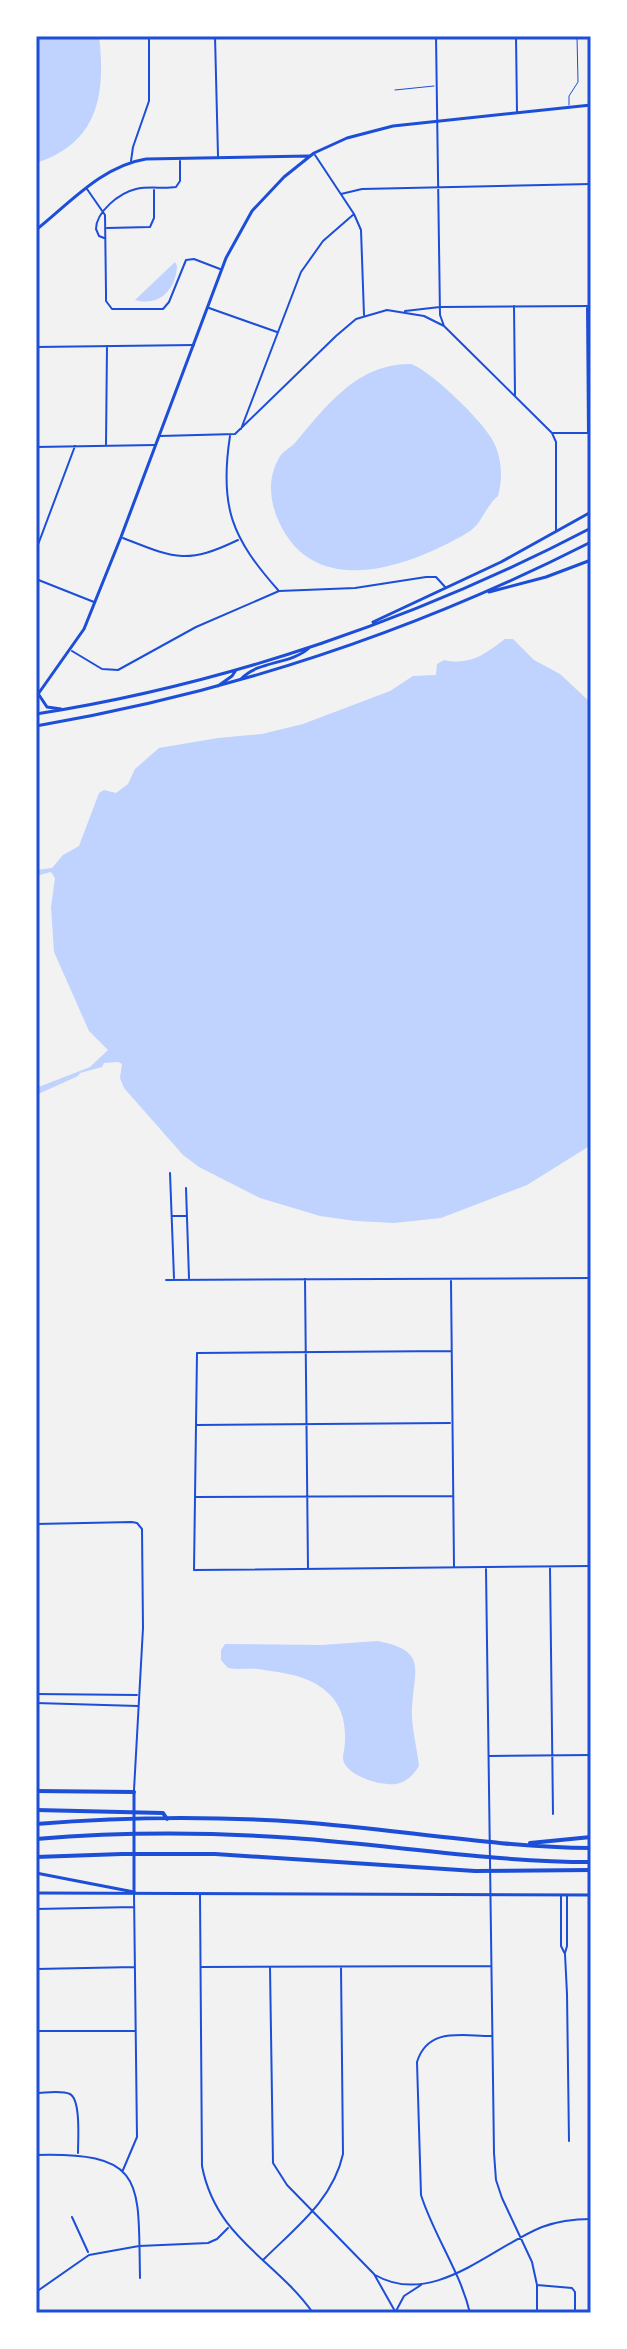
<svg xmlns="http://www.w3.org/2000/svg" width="627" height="2349" font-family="Lato,sans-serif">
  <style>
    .water { fill: #bfd3fe }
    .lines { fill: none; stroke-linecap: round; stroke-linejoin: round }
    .service { stroke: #1d4ed8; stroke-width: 1 }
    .minor { stroke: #1d4ed8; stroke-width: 2 }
    .tertiary { stroke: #1d4ed8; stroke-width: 3 }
    .secondary { stroke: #1d4ed8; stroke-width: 3 }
    .primary { stroke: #1d4ed8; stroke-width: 3 }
    .trunk { stroke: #1d4ed8; stroke-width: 3 }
    .motorway { stroke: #1d4ed8; stroke-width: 4 }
    .neatline { fill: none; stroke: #1d4ed8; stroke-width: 3 }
  </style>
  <rect width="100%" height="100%" fill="#f2f2f2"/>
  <path class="water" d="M36,36H99C106,95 98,143 36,163Z
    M175,262L177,266C176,289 160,307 135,300Z
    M411,364C430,370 484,422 493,441C502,458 503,478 498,496C485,506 482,525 467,533C411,566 317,601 280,524C270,504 267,480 278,460C281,452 289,449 295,443C304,432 313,421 323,410C349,383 372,364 411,364Z
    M505,639H513L534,660L560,674L591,703V1145L527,1185L441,1218L394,1223L356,1221L320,1216L260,1198L199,1167L183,1155L124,1088L120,1078L122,1064L118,1062L104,1063L102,1067L80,1073L78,1076L36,1095V1088L90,1067L108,1050L89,1031L54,952L51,907L55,878L51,872L36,876V870L52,868L63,855L79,846L99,793L104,790L116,793L128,784L135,769L159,748L218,738L262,734L303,724L390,691L413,676L436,675L437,664L444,660C470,666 485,654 505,639Z
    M378,1641C428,1651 414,1669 412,1708C411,1726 417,1747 419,1766C413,1775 407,1782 396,1784C381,1786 346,1776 343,1759C343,1754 345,1746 345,1741C346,1719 340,1701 322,1688C306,1675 278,1672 258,1669C248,1668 238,1670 228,1668L221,1660V1650L225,1644L321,1645Z"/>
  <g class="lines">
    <path class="service" d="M395,90L434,86
      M569,105V96L578,82L577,36"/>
    <path class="minor" d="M215,36L218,156
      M436,36L440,315L444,326
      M516,36L517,112
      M315,155L354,214L361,230L364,315
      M131,161L133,147L149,101V36
      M87,189L105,215L106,292V301L112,309H163L169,302L186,260L194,259L220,269
      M341,194L362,189L591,184
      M107,228L150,227L154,218V190
      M104,238L99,236L96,229C96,212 119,193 136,189C149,186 163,189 176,187L180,181V161
      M514,306L515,395
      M587,306L588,433
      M209,308L277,332
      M405,311L440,307L591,306
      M36,347L194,345
      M36,364V230
      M241,429L301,272L323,241L354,214
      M553,433H591
      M160,436L235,434L336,336L356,319L387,310L424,316L444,326L552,433L556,442V531
      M230,436C219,507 232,538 278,590
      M106,444L107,346
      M36,447L155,445
      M123,538C174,558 186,565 238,540
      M36,550L75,446
      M36,579L94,602
      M72,651L102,669L118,670L196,627L279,591L355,588L426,577H436L446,588
      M170,1173L174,1278
      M186,1188L189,1278
      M172,1216H186
      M305,1279L308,1569
      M166,1280L591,1278
      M451,1281L454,1566
      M451,1351L197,1353L194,1570L591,1566
      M196,1425L450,1423
      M196,1497L453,1496
      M36,1524L132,1522L137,1523L142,1529L143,1628L134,1790
      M550,1568L553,1814
      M486,1569L494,2153L496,2180L502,2198L532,2262L537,2285V2313
      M36,1694L137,1695
      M36,1703L138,1706
      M489,1756L591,1755
      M200,1895L202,2166C216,2239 275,2259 313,2313
      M561,1896V1946L565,1954L567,1994L569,2141
      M36,1909L134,1907
      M565,1953L567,1946V1896
      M201,1967L491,1966
      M270,1967L273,2163L287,2185L374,2274L396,2313
      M36,1969L135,1967
      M36,2031H135
      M36,2093C45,2093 61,2090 70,2094C81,2100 78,2140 78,2153
      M36,2155C147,2152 138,2182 140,2278
      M123,2170L137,2137L134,1893
      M72,2217L88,2252
      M263,2260C295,2228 333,2200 343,2154L341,1967
      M375,2275C433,2308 490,2248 542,2227C558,2221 574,2219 591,2219
      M537,2285L572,2288L575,2292V2313
      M36,2292L89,2255L139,2246L208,2243L217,2239L228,2228
      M396,2311L404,2296L421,2285
      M470,2313C460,2271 434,2236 421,2195L417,2062C428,2027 461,2036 491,2036"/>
    <path class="tertiary" d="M36,230C70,203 102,166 146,159L309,156
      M39,695L47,707L61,709
      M36,697L84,629L121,537L226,258L252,211L284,177L314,153L347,138L393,126L591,105
      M134,1792V1892"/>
    <path class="secondary" d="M36,1873L134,1892"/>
    <path class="primary" d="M36,1893L591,1895"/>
    <path class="trunk" d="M489,592L546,577L591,560
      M373,622L501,562L591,512
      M241,679C259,660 290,665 309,648
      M218,686L232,676L236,670
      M36,714C228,684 419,618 591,528
      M36,726C229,693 416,631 591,542"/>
    <path class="motorway" d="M36,1791L134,1792
      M36,1810L163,1813L167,1819
      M36,1824C122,1817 212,1816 299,1822C396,1829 493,1847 591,1848
      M36,1839C121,1832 207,1832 293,1838C392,1845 491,1862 591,1862
      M530,1843L591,1837
      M36,1857L122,1854H215L475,1871L591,1870"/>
  </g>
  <rect width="627" height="2349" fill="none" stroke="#ffffff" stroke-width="76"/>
  <rect x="38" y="38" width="551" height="2273" class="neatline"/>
</svg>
